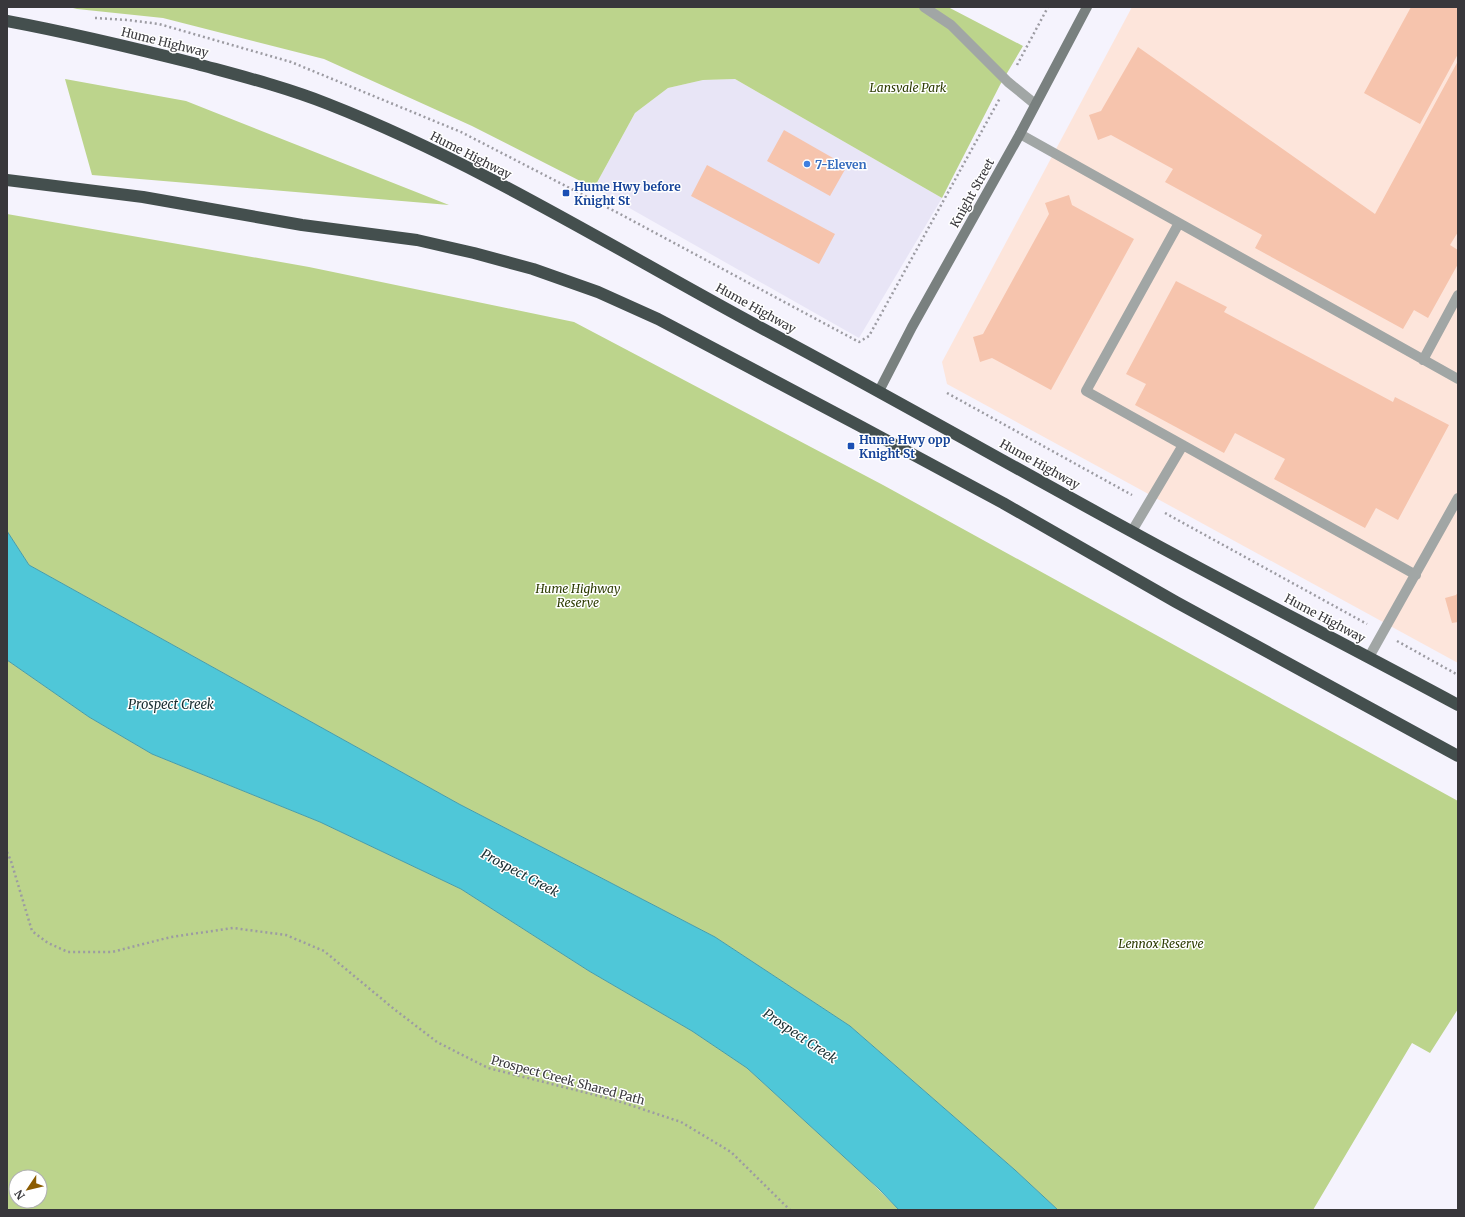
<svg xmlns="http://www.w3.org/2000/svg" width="1465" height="1217" font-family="Merriweather,serif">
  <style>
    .built { fill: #e8e5f6 }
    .industrial { fill: #fde5db }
    .green { fill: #bcd48c; fill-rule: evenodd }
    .water { fill: #4fc7d8; stroke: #489ca9 }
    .building { fill: #f6c4ad }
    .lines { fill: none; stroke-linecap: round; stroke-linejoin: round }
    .path { stroke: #9c9ba2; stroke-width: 2.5; stroke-dasharray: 2 3; stroke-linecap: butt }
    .lane { stroke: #a1a6a5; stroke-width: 10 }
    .secondary { stroke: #79807f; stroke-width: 10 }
    .highway { stroke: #444f4e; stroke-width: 12 }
    .shop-dot { fill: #3f7fe0; stroke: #fff; stroke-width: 1.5 }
    .transit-dot { fill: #1a4fb4; stroke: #fff; stroke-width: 1.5 }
    .labels { text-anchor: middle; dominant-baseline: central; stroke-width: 3; stroke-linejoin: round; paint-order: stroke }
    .street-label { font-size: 12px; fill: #38373b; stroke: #fff }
    .park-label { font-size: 12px; font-style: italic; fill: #2c3b00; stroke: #fff }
    .shop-label { font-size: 12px; font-weight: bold; fill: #366cbe; stroke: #fff; text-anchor: start }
    .transit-label { font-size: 12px; font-weight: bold; fill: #164399; stroke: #fff; text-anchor: start }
    .water-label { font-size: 13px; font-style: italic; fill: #182d30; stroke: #fff }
  </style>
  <rect width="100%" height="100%" fill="#f5f3fd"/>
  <path class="built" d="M735,79L942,198L859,338L594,188L635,113L668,88L703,80Z"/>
  <path class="industrial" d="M1132,7H1458V663L947,384L942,362Z"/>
  <path class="green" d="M69,7H948L1023,46L1000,85L942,198L735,79L703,80L668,88L635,113L594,188L472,126L324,59L163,18L77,9Z
    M65,79L186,101L449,205L92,175Z
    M7,214L309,267L574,322L883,485L1458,801V1009L1430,1053L1412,1043L1313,1210H1058L1015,1170L850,1026L715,937L459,804L29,565L7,531Z
    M7,660L89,717L152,754L320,822L461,889L589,971L692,1031L747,1068L869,1180L899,1210H7ZM16,1177H40V1201H16Z"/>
  <path class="water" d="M7,531L29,565L459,804L715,937L850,1026L1015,1170L1058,1210H899L879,1189L747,1068L692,1031L589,971L461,889L320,822L152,754L89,717L7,660Z"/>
  <path class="building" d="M1411,7H1458V54L1420,124L1364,93Z
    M1138,47L1375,214L1458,61V232L1450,245L1458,250V264L1428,318L1414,310L1403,329L1255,248L1262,235L1165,182L1173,169L1111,135L1098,140L1089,115L1101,111Z
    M784,130L847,166L830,196L767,161Z
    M707,165L835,234L819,264L691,196Z
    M1069,195L1072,205L1134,239L1051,390L992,358L980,362L973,337L983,334L1049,214L1045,203Z
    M1176,281L1227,307L1224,312L1393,402L1395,397L1449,425L1398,520L1376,508L1365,528L1274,479L1285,459L1235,433L1224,453L1135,405L1146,384L1126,374Z
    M1458,592V622L1452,623L1445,598L1456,595Z"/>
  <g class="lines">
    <path class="path" d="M95,18L128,20L159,24L291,62L461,132L620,214L859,342L869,336L1000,98
      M1017,65L1048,7
      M947,393L1132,495
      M1165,513L1367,624
      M1397,641L1458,675
      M7,852L11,861L32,931L48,943L68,952H112L171,937L233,928L286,935L324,951L394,1009L437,1042L488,1068L615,1100L681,1122L731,1152L790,1210"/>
    <path class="lane" d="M924,7L951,25L1008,82L1035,104
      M1020,134L1458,379
      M1179,223L1086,391L1416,575
      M1423,360L1458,295
      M1132,531L1183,445
      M1369,657L1458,498"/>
    <path class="secondary" d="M879,391L912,327L1020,134L1087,7"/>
    <path class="highway" d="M7,21C71,33 134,48 197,64C241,76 285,87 328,104C481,164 623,254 767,331C889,396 1008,464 1129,530C1238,590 1349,646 1458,705
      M7,180L143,197L302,225L417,240L474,253L533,269L598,292L658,319L860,426L1003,503L1176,602L1458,756"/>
  </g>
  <circle class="shop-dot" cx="807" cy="164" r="4"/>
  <g class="transit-dot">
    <rect x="562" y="189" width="8" height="8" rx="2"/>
    <rect x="847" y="442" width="8" height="8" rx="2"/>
  </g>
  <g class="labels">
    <g class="street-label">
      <text transform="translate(165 42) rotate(14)">Hume Highway</text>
      <text transform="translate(471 155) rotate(27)">Hume Highway</text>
      <text transform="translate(972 193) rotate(-61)">Knight Street</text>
      <text transform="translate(756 308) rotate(29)">Hume Highway</text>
      <text transform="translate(1040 464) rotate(29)">Hume Highway</text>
      <text transform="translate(1325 618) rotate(28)">Hume Highway</text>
      <text transform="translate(568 1080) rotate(15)">Prospect Creek Shared Path</text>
    </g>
    <g class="park-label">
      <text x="908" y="87">Lansvale Park</text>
      <text x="578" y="588">Hume Highway<tspan x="578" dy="14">Reserve</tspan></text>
      <text x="1161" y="943">Lennox Reserve</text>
    </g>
    <g class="shop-label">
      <text x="815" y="164">7-Eleven</text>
    </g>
    <g class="transit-label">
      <text x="574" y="186">Hume Hwy before<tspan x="574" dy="14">Knight St</tspan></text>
      <text x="859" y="439">Hume Hwy opp<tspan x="859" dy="14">Knight St</tspan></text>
    </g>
    <g class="water-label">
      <text x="171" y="704">Prospect Creek</text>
      <text transform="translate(520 873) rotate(28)">Prospect Creek</text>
      <text transform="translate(800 1036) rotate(34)">Prospect Creek</text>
    </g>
  </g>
  <rect width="1465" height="1217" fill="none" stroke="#38373b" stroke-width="16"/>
  <g transform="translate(28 1189) rotate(235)"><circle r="19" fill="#ffffff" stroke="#afafb1"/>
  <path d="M0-3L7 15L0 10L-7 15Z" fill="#8b5c02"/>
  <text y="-6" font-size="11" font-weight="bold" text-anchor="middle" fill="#38373b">N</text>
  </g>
</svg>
